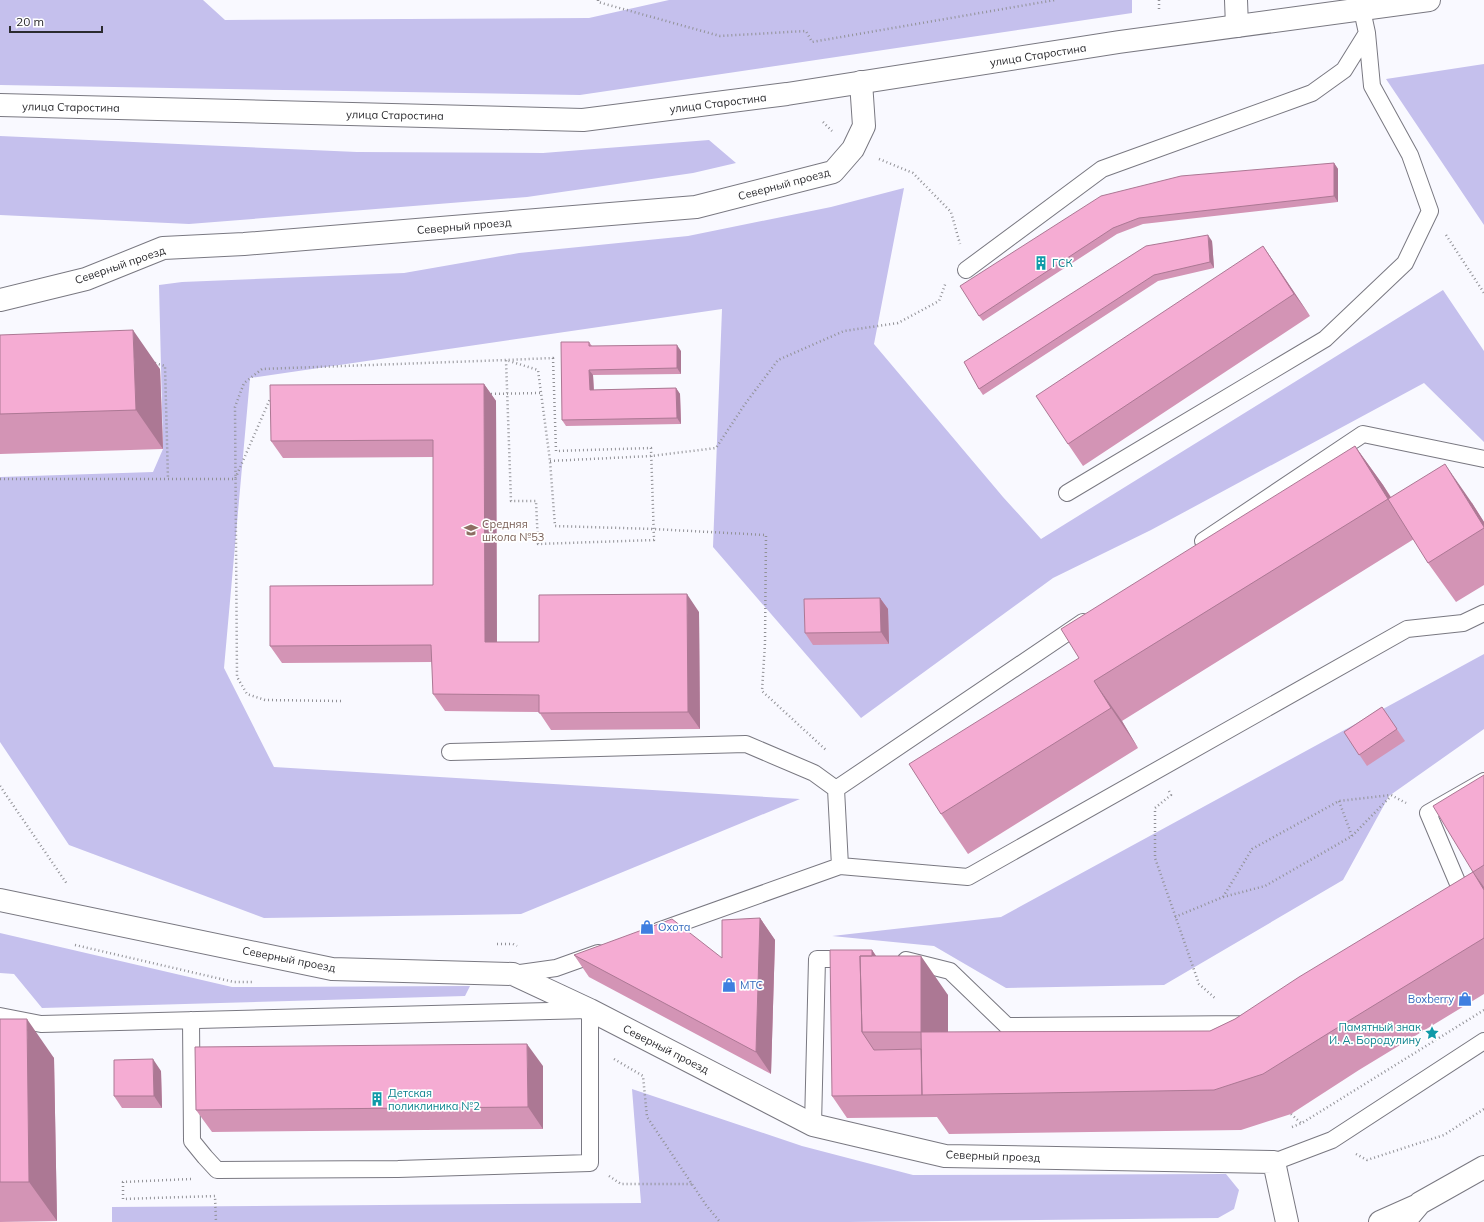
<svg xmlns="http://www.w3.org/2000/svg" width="1484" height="1222" font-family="Mulish,sans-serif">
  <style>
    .green { fill: #c5c0ed }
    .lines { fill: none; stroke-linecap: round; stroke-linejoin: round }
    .lane-casing { stroke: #797881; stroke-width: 18 }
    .street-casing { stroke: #797881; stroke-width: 24 }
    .secondary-casing { stroke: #797881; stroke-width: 24 }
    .path { stroke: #919196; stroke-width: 2.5; stroke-dasharray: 1 3; stroke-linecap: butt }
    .lane { stroke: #fff; stroke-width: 16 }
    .street { stroke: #fff; stroke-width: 22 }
    .secondary { stroke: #fff; stroke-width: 22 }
    .wall { fill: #d394b5 }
    .shaded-wall { fill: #ac7894 }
    .building { fill: #f5acd3; stroke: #ac7894 }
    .labels { text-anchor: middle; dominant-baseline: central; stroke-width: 3.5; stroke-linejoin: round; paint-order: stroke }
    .street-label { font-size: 11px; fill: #2b2b2f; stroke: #fff }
    .culture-label { font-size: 11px; fill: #0d838f; stroke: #fff; text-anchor: start }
    .education-label { font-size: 11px; fill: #785e54; stroke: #fff; text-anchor: start }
    .shop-label { font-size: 11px; fill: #366cbe; stroke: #fff; text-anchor: start }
  </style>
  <rect width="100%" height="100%" fill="#f9f9ff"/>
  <path class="green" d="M0,0H203L225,20L589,18L669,0H1132V13L580,95L0,85Z
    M1484,64V225L1386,79Z
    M0,136L357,152L543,153L709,140L736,163L693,173L527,197L189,224L0,215Z
    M904,188L874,344L1003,497L1041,539L1443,290L1484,351V442L1424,383L1151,530L1053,578L861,718L713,547L722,309L250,378L224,668L274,767L800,799L521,914L264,918L69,845L0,742V477L153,472L163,449L159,285L182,282L404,273L519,253L688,236L831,207Z
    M1484,654V729L1389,796L1343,880L1164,985L1006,988L934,946L832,936L1001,917Z
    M0,933L232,987L470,986L465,996L42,1008L14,974L0,973Z
    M632,1089L802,1146L913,1175L1226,1174L1239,1190L1234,1209L1218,1218L849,1222H112V1207L641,1203Z"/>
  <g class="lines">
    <defs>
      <path id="lane" d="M966,270L1102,169L1312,93L1344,70L1367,33L1362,10
        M1067,493L1325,339L1405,263L1430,211L1410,155L1372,86L1367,33
        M1203,541L1363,434L1484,459
        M450,752L746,744L814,773L836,789
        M840,866L836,789L1083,622
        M1462,900L1464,898L1428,813L1484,781
        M658,931L840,866L968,877L1407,629L1463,623L1484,613
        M906,960L950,971L1007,1026L1244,1024L1247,1022
        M513,974L556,968L598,953
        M0,1016L41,1024L590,1010V1163L398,1169L217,1170L205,1157L192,1141L191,1020
        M813,1125L817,959H851
        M1274,1162L1332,1140L1484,1041"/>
      <path id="street" d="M1236,0L1237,26
        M0,300L86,279L163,248L244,244L696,207L833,172L853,149L864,126L861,82"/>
      <path id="secondary" d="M0,105L583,120L787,94L1119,42L1429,0
        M0,900L332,969L513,974L590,1010L813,1125L945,1156L1274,1162L1287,1222
        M1380,1222L1416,1206
        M1404,1222L1420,1203L1484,1167"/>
    </defs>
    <use href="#lane" class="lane-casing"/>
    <use href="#street" class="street-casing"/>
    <use href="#secondary" class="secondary-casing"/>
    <path class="path" d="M598,0V2L720,36L806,31L812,42L1055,0
      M1159,0V9
      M823,122L832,131
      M879,159L913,173L951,212L960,244
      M1446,235L1484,293
      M553,358L556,451L651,448L654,540L538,544L536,501H511L506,360Z
      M155,363L165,366L168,479
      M487,394L541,393
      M550,461L651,456L716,448L745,404L778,360L844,331L898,323L939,301L946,282
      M0,479H235L270,399H272
      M341,701L265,700L247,694L237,677L235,407L244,383L262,369L506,360L538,370L550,461L555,526L653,529L766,535L765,643L762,691L826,750
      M0,786L67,884
      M1169,791L1171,795L1155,808V858L1199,984L1216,999
      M1352,836L1391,796
      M1223,897L1265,886L1352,836L1339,801
      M1175,917L1223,897L1252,849L1339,801L1391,795L1406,803
      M497,944H513L517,946
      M75,945L234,982H253
      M614,1059L643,1076L647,1117L706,1205L720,1222
      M1291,1114L1301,1123
      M1292,1127L1302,1123L1484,1010
      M1356,1154L1367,1160L1444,1135L1484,1109
      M609,1176L621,1184H692
      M191,1179L123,1182V1199L215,1196L216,1222"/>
    <use href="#lane" class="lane"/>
    <use href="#street" class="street"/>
    <use href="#secondary" class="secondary"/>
  </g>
  <path class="wall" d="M1334,163L1338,169V202L1143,224L1117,234L983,321L979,316L1101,196Z
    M1212,241L1214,268L1158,281L983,395L979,389L964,362Z
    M1263,246L1278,268L1310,316L1083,466L1068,444Z
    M0,335L160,369L163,449L0,454Z
    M589,342L592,346L681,351V374L593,375L594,390L676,388L680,394L681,424L566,426L562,420Z
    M484,384L496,401L497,642H539L699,612L700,729L551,730L539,712L445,711L433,694L432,662L282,663L270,646L433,585V457L283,458L271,441Z
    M1355,446L1383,485L1391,497L1472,503L1484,522V585L1456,602L1428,563L1414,539L1122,721L1138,748L968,854L941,814L1079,658Z
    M880,598L888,609L889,644L813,645L805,633Z
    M1382,707L1405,741L1367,766L1344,732Z
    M1484,775V887L1473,872Z
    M1473,872L1484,887V994L1359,1070L1291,1114L1241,1130L949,1134L937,1117L847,1118L832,1096L872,950L876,956L948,995V1032L1210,1031L1235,1019Z
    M760,918L775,940L771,1074L589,977L574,955L722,958Z
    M0,1019L54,1058L57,1221L0,1222Z
    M543,1066V1129L212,1132L196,1110Z
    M161,1071L162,1108H122L114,1096Z"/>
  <path class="shaded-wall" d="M1334,163L1338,169V202L1334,196Z
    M1208,235L1212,241L1214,268L1210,262Z
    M1263,246L1278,268L1310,316L1294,294Z
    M133,330L160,369L163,449L136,410Z
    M677,345L681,351V374L677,368Z
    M589,370L593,375L594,396L590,390Z
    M484,384L496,401L497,659L485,642Z
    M676,388L680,394L681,424L677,418Z
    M1355,446L1383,485L1416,538L1388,499Z
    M1445,464L1472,503L1484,522V527Z
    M687,594L699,612L700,729L688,712Z
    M880,598L888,609L889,644L881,632Z
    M1094,681L1122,721L1138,748L1111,708Z
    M1473,872L1484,887V890Z
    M760,918L775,940L771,1074L756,1052Z
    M872,950L887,972L873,1032Z
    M921,956L948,995V1071L921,1032Z
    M27,1019L54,1058L57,1221L29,1182Z
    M527,1044L543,1066V1129L528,1107Z
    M153,1059L161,1071L162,1108L154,1096Z"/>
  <path class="building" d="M1334,163V196L1139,218L1113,228L979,316L960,286L1101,196L1181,176Z
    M1208,235L1210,262L1154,275L979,389L964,362L1146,246Z
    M1263,246L1294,294L1068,444L1036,396Z
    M133,330L136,410L0,414V335Z
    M561,342H589V346L677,345V368L589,370L590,390L676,388L677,418L562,420Z
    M484,384L485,642H539V595L687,594L688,712L539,713V695L433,694L431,645L270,646V586L433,585V440L271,441L270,385Z
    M1355,446L1388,499L1094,681L1111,708L941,814L909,764L1079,658L1061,629Z
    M1445,464L1484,527V528L1428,563L1388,499Z
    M880,598L881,632L805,633L804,599Z
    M1382,707L1397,729L1359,755L1344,732Z
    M1484,775V865L1473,872L1433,806Z
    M1473,872L1484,890V938L1332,1031L1263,1074L1214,1090L922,1095L921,1032L1210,1031L1235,1019L1299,977Z
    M760,918L756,1052L574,955L672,919L722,958V920Z
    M830,950H872V956H860L862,1032L874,1050L921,1049L922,1095L832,1096Z
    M860,956H921V1032H862Z
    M0,1019H27L29,1182H0Z
    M527,1044L528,1107L196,1110L195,1047Z
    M153,1059L154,1096H114V1060Z"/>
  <defs>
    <symbol id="building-bare" viewBox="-9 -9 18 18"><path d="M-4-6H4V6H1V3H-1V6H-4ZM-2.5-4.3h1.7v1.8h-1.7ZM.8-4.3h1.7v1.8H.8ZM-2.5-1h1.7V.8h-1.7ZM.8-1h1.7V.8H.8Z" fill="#0f9aa8" stroke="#fff" stroke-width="2.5" paint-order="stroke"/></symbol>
    <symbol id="school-bare" viewBox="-9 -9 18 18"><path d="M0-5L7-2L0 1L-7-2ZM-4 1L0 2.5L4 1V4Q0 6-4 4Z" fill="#8d6e63" stroke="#fff" stroke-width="2.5" paint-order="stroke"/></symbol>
    <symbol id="shop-bare" viewBox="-9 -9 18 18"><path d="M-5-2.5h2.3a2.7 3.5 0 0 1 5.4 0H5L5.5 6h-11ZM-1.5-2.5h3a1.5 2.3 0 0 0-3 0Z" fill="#3f7fe0" stroke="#fff" stroke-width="2.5" paint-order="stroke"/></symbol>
    <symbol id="sight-bare" viewBox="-9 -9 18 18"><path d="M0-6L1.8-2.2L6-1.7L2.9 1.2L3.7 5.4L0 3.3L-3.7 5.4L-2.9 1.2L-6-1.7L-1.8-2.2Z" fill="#0f9aa8" stroke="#fff" stroke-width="2.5" paint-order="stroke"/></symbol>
  </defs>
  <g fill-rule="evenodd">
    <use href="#building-bare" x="1031" y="253" width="20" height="20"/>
    <use href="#school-bare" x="461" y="520" width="20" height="20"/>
    <use href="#shop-bare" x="637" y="917" width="20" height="20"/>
    <use href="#shop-bare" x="719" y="975" width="20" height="20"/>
    <use href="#shop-bare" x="1455" y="989" width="20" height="20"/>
    <use href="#sight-bare" x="1422" y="1023" width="20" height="20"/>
    <use href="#building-bare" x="367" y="1089" width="20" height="20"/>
  </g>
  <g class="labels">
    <g class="street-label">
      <text transform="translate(1038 55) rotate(-9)">улица Старостина</text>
      <text transform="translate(718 103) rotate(-7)">улица Старостина</text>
      <text transform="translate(71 107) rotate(1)">улица Старостина</text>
      <text transform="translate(395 115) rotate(1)">улица Старостина</text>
      <text transform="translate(784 184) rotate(-15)">Северный проезд</text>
      <text transform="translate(464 226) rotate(-5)">Северный проезд</text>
      <text transform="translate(120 265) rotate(-19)">Северный проезд</text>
      <text transform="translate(289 959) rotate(11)">Северный проезд</text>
      <text transform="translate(666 1049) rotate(27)">Северный проезд</text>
      <text transform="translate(993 1156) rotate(2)">Северный проезд</text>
    </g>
    <g class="culture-label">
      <text x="1052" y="263">ГСК</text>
      <text x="1421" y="1027" text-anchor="end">Памятный знак<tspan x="1421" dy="13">И. А. Бородулину</tspan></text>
      <text x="388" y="1093">Детская<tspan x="388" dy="13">поликлиника №2</tspan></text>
    </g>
    <g class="education-label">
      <text x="482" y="524">Средняя<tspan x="482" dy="13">школа №53</tspan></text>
    </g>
    <g class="shop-label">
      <text x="658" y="927">Охота</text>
      <text x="740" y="985">МТС</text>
      <text x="1454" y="999" text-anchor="end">Boxberry</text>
    </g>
  </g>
  <path d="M10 26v6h92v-6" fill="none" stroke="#2b2b2f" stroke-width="2"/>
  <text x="16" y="26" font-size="12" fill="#2b2b2f" stroke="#ffffff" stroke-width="3" paint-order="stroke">20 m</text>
</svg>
